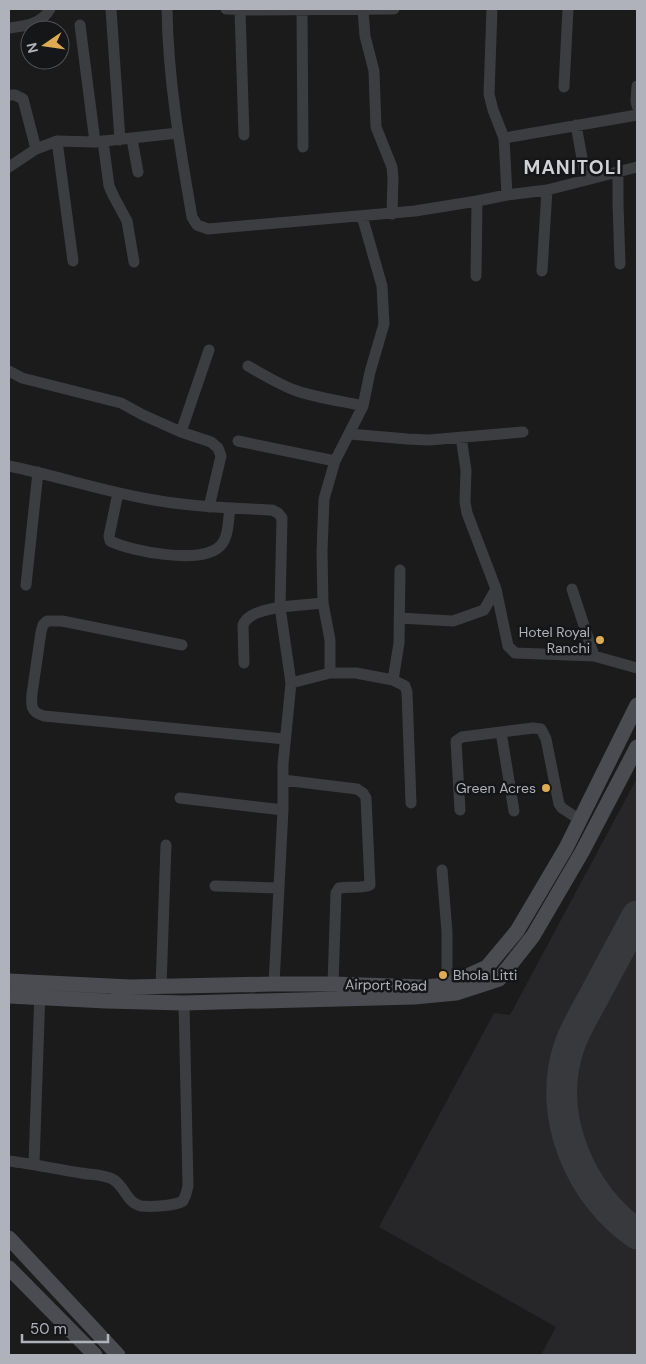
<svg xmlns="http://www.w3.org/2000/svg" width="646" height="1364" font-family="'DM Sans',sans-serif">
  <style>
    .built { fill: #272729 }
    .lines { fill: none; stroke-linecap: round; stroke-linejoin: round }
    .taxiway { stroke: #38393c; stroke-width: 31 }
    .street { stroke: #3c3d41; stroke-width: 11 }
    .secondary { stroke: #4a4c51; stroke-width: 15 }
    .poi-dot { fill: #ddac52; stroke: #151617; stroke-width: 2 }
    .labels { text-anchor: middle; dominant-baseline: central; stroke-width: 5; stroke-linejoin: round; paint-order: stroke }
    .poi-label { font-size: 14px; fill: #afb2ba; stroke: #151617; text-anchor: end }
    .street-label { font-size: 14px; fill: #afb2ba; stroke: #151617 }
    .district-label { font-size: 19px; font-weight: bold; letter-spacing: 1px; fill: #cfd1d7; stroke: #151617 }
  </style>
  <rect width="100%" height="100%" fill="#1b1b1c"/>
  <path class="built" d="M637,778V1355H541L556,1327L379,1227L494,1013L510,1015Z"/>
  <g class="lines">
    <path class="taxiway" d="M637,916C622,944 607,972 592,1000C584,1015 574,1031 569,1047C546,1115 580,1195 637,1234"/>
    <path class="street" d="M111,9L120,140
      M167,9C168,79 180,148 192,217L197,225L208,229L415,211L477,201L507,195L547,190L637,167
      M226,9L256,10L394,9
      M492,9L489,94L493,110L504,138L507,195
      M240,10L244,135
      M302,10L303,147
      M363,10L365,36L374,71L376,127L392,167L393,178L392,214
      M80,25L95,142
      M9,28C25,26 42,24 50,9
      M637,86L636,101L637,106
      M564,87L568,9
      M9,95H15L23,99L36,149
      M576,125L586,180
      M504,138L637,115
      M132,139L138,172
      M57,141L73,261
      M103,141L109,186L114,197L127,221L134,262
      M9,167L36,149L57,141L95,142L178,133
      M618,172V204L620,264
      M542,271L547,190
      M476,276L477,201
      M248,366C264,375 280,385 297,391C318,398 341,401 363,406
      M9,371L22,378L121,403L143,415L181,432L211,442L218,448L221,456L209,507
      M181,432L209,350
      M350,434L407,439L429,440L523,432
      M461,437L466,470L465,502L467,513L496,589L508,646L515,653L594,656
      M238,441L335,461
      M9,466C58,476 105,492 154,500C193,507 232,508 272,510L278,513L282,518L280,607C268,610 248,612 243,625L244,663
      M118,493L109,536L110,541C130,551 204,566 221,545C229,536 228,520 230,508
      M26,585L38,472
      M572,589L594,656L637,668
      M399,618L453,621L484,610L496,589
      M182,645L62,621H47L43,625L41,632L32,694C31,707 31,712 44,716L285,739
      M330,673V640L323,603L322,552L324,499L335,461L363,406L370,372L384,324L382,286L362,216
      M393,680L399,643L400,570
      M291,683L330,673H356L393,680L405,686L407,692L411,803
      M501,732L514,811
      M283,780L357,789L363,793L366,798L370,885C361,889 349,886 339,888L336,893L333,984
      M180,798L283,810
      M460,810L456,741L462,737L533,728L541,729L546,739L559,804L562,808L580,820
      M442,870L447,932V985
      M215,886L278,888
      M274,984L283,810V764L291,683L280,607L323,603
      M161,987L166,845
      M9,1161C33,1164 56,1169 81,1173C91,1175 104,1174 114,1180C125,1187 127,1203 141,1206C150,1207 175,1206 183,1201L186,1194L188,1186L184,1003
      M34,1164L40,991"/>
    <path class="secondary" d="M9,981L130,987L274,984H333L423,987L447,985L487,967L517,931L566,848L637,705
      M9,996L106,1001L184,1003L414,997L456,993L499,979L533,936L582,852L637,747
      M9,1238L118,1355
      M9,1268L95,1355"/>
  </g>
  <g class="poi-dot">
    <circle cx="600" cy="640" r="5"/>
    <circle cx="546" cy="788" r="5"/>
    <circle cx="443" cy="975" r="5"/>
  </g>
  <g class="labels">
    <g class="poi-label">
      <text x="590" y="632">Hotel Royal<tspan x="590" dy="16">Ranchi</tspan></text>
      <text x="536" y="788">Green Acres</text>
      <text x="453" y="975" text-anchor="start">Bhola Litti</text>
    </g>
    <g class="street-label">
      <text transform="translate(386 985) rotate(1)">Airport Road</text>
    </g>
    <g class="district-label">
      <text x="573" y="167">MANITOLI</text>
    </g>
  </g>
  <rect width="646" height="1364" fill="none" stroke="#afb2ba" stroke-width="20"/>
  <g transform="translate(45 45) rotate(257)"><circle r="24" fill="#151617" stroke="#535458"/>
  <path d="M0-4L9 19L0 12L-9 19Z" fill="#ddac52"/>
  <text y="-8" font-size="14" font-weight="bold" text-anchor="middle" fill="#afb2ba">N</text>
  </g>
  <path d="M22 1334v8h86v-8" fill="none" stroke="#afb2ba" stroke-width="2.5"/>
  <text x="30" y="1334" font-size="15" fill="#afb2ba" stroke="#151617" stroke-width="4" paint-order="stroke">50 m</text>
</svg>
